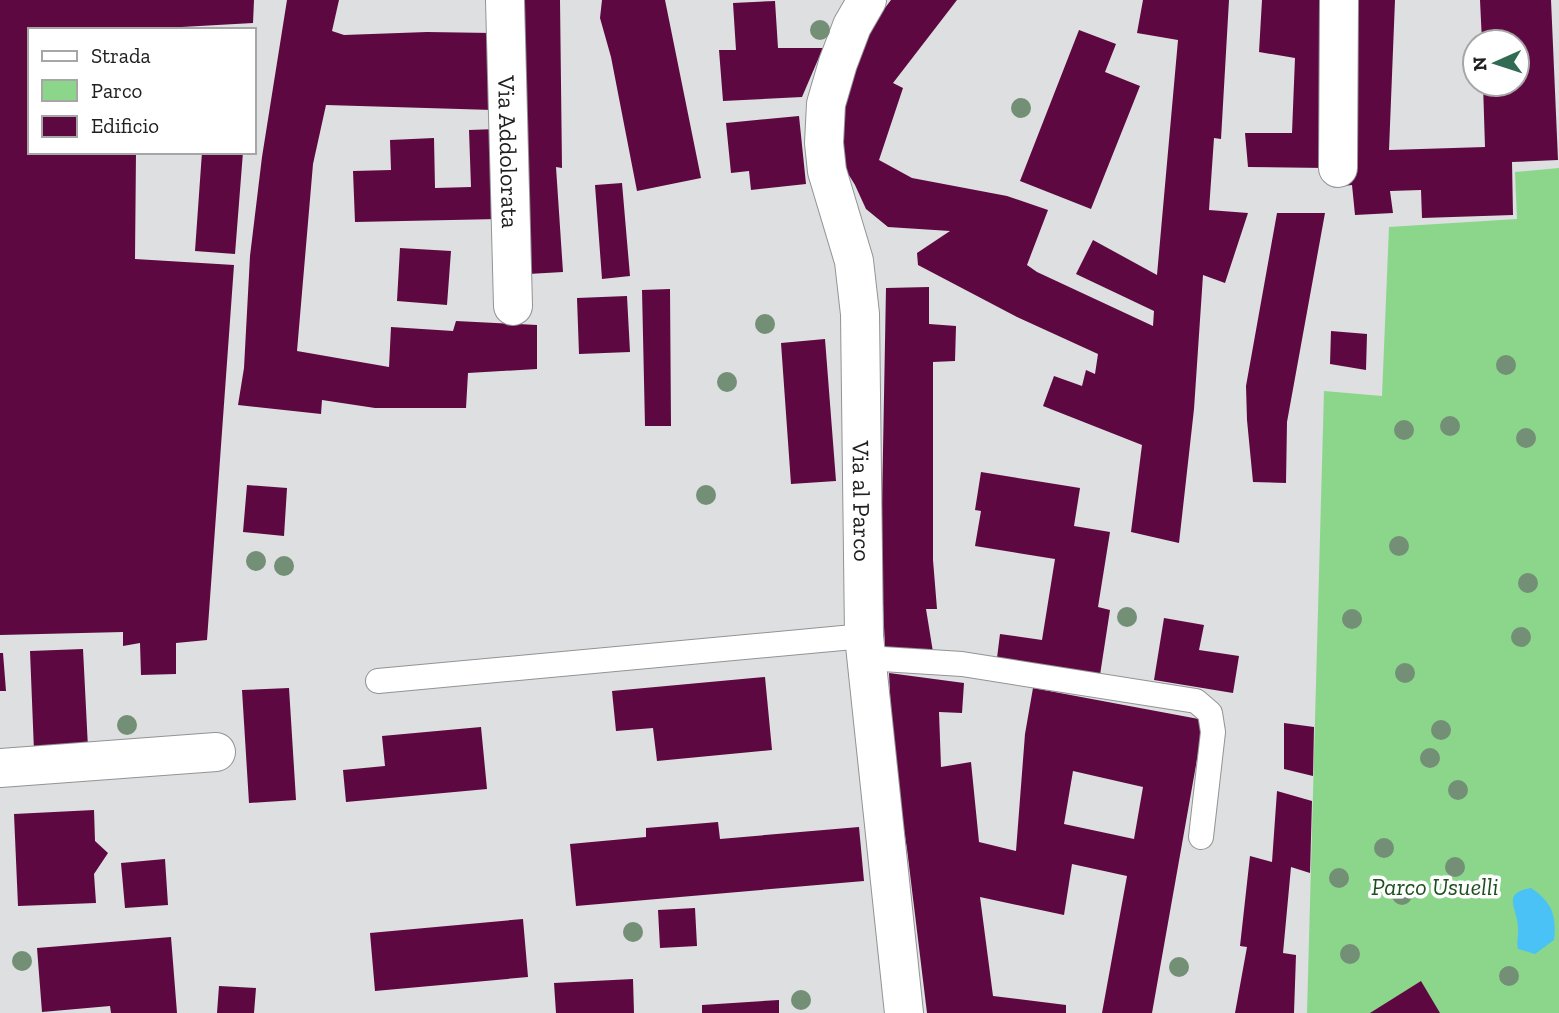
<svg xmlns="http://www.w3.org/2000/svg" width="1559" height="1013" font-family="'Zilla Slab',serif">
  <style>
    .green { fill: #8bd68b }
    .water { fill: #4ac2f6 }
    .building { fill: #5d0841; fill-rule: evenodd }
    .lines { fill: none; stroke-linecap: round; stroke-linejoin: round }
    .service-casing { stroke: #929395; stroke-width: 26 }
    .minor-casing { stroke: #929395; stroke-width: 40 }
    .service { stroke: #fff; stroke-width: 24 }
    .minor { stroke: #fff; stroke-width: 38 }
    .tree { fill: #739076 }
    .labels { text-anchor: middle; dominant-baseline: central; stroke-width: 7; stroke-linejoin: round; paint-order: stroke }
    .street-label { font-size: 24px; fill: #202021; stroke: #fff }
    .park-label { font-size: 24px; font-style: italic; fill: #1d4f1f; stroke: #fff }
  </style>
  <rect width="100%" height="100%" fill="#dddfe0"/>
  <path class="green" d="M1559,168V1013H1307L1324,391L1382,396L1389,227L1517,219L1515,172Z"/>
  <path class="water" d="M1531,888C1552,902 1557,916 1554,940L1535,954L1518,949C1516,941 1519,935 1518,927C1517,907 1501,893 1531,888Z"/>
  <path class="building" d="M0,0H254L253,23L128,30H30V152H136L135,259L234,265L207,640L176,643V674L141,675L140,643L123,646V632L0,635Z
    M287,0H339L332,31L344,35L427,32L492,33L493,110L326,105L313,164L297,351L389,367L391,327L453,331L456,321L537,325V369L468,373L466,408H375L322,400L321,414L238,405L244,368L250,256L262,157Z
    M514,0H560L562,168L556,167L563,272L528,274Z
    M602,0H665L701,178L637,191L611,57L600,18Z
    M891,0H957L893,83L903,88L879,160L912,178L1007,196L1048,210L1027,265L1037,272L1153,326L1154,311L1076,274L1093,240L1157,275L1178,40L1137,33L1143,0H1229L1221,139L1214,138L1209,210L1248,213L1225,283L1203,275L1194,409L1179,543L1131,532L1142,445L1043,406L1054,376L1082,386L1086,370L1095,374L1098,354L1017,317L918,265L917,253L950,231L888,227L866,209L855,185L836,154L851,53Z
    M1262,0H1332L1326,168L1248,167L1245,133H1292L1295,58L1259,52Z
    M1348,0H1395L1389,150L1485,147L1483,84H1517V42H1482L1480,0H1551L1558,160L1512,162L1513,215L1422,218L1421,190L1390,191L1393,213L1355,215L1352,185L1343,186Z
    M775,1L778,48H823L802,97L723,101L719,50H736L733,3Z
    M1079,30L1116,44L1105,72L1140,86L1091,209L1020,181Z
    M799,116L806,184L751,190L749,171L731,173L726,123Z
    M497,129L499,219L355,222L353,171L391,170L390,140L434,138L435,188L471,187L469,130Z
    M202,152H243L235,254L195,251Z
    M622,183L630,276L602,279L595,185Z
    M1277,213H1325L1287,422L1286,483L1253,482L1247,420L1246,386Z
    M400,248L451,251L447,305L397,301Z
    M929,287V324L956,326L955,361L933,362V560L937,609H926L933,652L885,648L881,560L886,288Z
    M670,289L671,426H645L642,290Z
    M627,296L630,352L579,354L577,298Z
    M1331,331L1367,334L1366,370L1330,364Z
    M825,339L836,481L791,484L781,343Z
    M981,472L1080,488L1074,526L1110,532L1098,607L1110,610L1100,675L997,658L1000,634L1042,640L1055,559L975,546L981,511L975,510Z
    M247,485L287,488L284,536L243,532Z
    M1164,618L1204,625L1199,650L1239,656L1233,693L1154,680Z
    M83,649L88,748L34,751L30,651Z
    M0,653H3L6,691H0Z
    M889,673L964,683L962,713L939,712L941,767L971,762L979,842L1016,851L1025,734L1033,688L1204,720L1152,1013H1102L1127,876L1072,864L1064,915L980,897L993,996L1066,1005V1013H927L907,849L893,757ZM1073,771L1143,787L1134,839L1064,824Z
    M765,677L772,750L657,761L653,728L616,731L612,691Z
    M289,688L296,800L249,803L242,690Z
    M1284,723L1314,727L1313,776L1284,769Z
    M481,727L487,789L346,802L343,770L385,766L382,736Z
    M1277,791L1312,801L1310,873L1291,867L1283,953L1296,955L1294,1013H1235L1247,947L1240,946L1250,856L1272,862Z
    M94,810L95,841L108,853L94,874L96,903L18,906L14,814Z
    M718,822L720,839L859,827L864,881L576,906L570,844L646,837V828Z
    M165,859L168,905L125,908L121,863Z
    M695,908L697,946L660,948L658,910Z
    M523,919L528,977L375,991L370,933Z
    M171,937L177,1013H111L110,1006L42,1012L37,948Z
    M633,979L634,1013H556L554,983Z
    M1421,981L1440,1013H1370Z
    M219,986L256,988L254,1013H217Z
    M779,1000V1013H702V1005Z"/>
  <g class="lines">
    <defs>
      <path id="service" d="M866,658L962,664L1196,701L1210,713L1213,732L1201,837
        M378,681L864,636"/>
      <g id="minor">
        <path id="s1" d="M505,0L513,306"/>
        <path id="s2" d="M867,0L852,26L838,63L826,104L824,143L827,171L854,261L860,314L864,636L904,1013"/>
        <path d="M1338,168L1339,0"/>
        <path d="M0,768L216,752"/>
      </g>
    </defs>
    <use href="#service" class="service-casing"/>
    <use href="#minor" class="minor-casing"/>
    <use href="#service" class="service"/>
    <use href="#minor" class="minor"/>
  </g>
  <g class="tree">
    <circle cx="820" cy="30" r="10"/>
    <circle cx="1021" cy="108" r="10"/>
    <circle cx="765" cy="324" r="10"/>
    <circle cx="1506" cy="365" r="10"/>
    <circle cx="727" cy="382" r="10"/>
    <circle cx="1450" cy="426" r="10"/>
    <circle cx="1404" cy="430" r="10"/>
    <circle cx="1526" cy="438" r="10"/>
    <circle cx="706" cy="495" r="10"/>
    <circle cx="1399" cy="546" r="10"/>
    <circle cx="256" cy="561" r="10"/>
    <circle cx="284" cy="566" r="10"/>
    <circle cx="1528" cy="583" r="10"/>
    <circle cx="1127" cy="617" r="10"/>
    <circle cx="1352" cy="619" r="10"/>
    <circle cx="1521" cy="637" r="10"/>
    <circle cx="1405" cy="673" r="10"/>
    <circle cx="127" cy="725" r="10"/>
    <circle cx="1441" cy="730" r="10"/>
    <circle cx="1430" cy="758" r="10"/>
    <circle cx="1458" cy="790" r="10"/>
    <circle cx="1384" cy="848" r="10"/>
    <circle cx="1455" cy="867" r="10"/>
    <circle cx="1339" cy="878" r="10"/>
    <circle cx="1402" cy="895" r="10"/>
    <circle cx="633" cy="932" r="10"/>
    <circle cx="1350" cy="954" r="10"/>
    <circle cx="22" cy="961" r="10"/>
    <circle cx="1179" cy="967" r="10"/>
    <circle cx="1509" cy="976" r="10"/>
    <circle cx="801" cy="1000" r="10"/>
  </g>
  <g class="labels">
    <g class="street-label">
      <text stroke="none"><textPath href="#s1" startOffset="152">Via Addolorata</textPath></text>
      <text stroke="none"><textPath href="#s2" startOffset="514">Via al Parco</textPath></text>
    </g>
    <g class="park-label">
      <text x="1435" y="886">Parco Usuelli</text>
    </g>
  </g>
  <rect x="28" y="28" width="228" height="126" fill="#ffffff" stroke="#a6a6a6" stroke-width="2"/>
  <rect x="42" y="51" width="35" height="10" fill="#ffffff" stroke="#a6a6a6" stroke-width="2"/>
  <text x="91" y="63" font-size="21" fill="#202021">Strada</text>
  <rect x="42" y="80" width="35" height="21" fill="#8bd68b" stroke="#a6a6a6" stroke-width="2"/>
  <text x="91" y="98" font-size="21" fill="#202021">Parco</text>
  <rect x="42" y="116" width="35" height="21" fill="#5d0841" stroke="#a6a6a6" stroke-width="2"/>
  <text x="91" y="133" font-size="21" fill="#202021">Edificio</text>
  <g transform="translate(1496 63) rotate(267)"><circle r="33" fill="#ffffff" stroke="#a6a6a6" stroke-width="2"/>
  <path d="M0-5L12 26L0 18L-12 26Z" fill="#326b53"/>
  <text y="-10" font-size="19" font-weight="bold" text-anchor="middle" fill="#202021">N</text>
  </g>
</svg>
